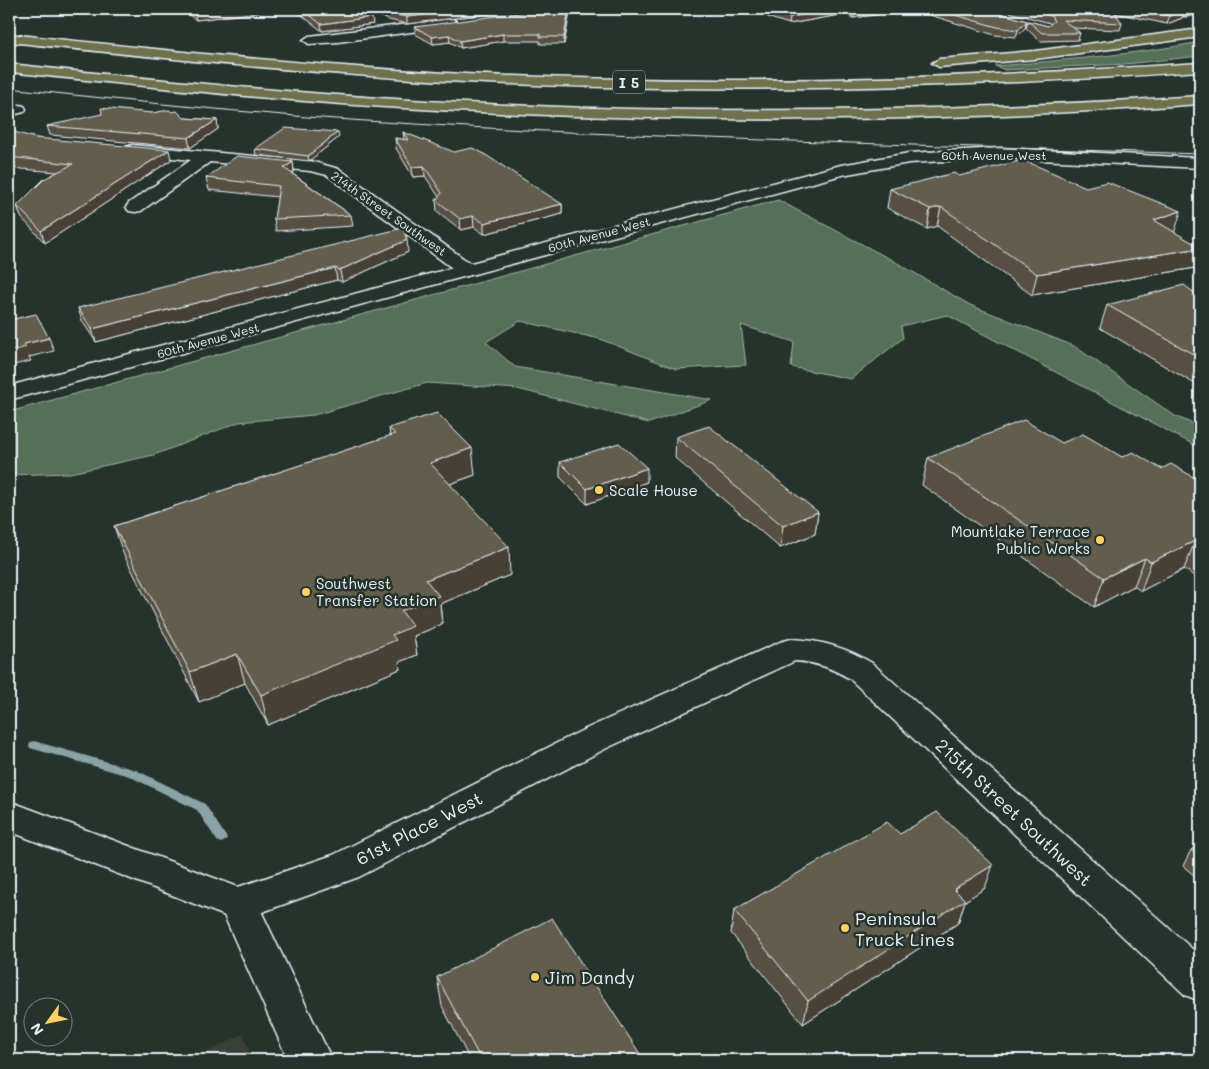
<svg xmlns="http://www.w3.org/2000/svg" width="1209" height="1069" font-family="Mali,sans-serif">
  <style>
    .built { fill: #394037 }
    .green { fill: #546f56; stroke: #9eb0a7 }
    .lines { fill: none; stroke-linecap: round; stroke-linejoin: round }
    .stream { fill: #8aa3a7; fill-rule: evenodd }
    .minor-casing { stroke: #e8f1f8; stroke-width: 3 }
    .tertiary-casing { stroke: #e8f1f8; stroke-width: 3 }
    .motorway-casing { stroke: #e8f1f8; stroke-width: 3 }
    .minor { fill: #26332d; fill-rule: evenodd }
    .tertiary { fill: #26332d; fill-rule: evenodd }
    .motorway { fill: #6e714b; fill-rule: evenodd }
    .tram { stroke: #e8f1f8; stroke-width: 1 }
    .wall { fill: #565042; stroke: #e8f1f8 }
    .shaded-wall { fill: #464136; stroke: #e8f1f8 }
    .building { fill: #645d4d; stroke: #e8f1f8 }
    .poi-dot { fill: #ffd166; stroke: #26332d; stroke-width: 2 }
    .labels { text-anchor: middle; dominant-baseline: central; stroke-width: 5; stroke-linejoin: round; paint-order: stroke }
    .far-street-label { font-size: 12px; fill: #e8f1f8; stroke: #26332d }
    .shield { fill: #26332d; stroke: #aeb8bb; stroke-width: 1 }
    .shield-label { font-size: 14px; font-weight: bold; fill: #e8f1f8 }
    .poi-label { font-size: 15px; fill: #e8f1f8; stroke: #26332d; text-anchor: start }
    .near-street-label { font-size: 18px; fill: #e8f1f8; stroke: #26332d }
    .near-poi-label { font-size: 18px; fill: #e8f1f8; stroke: #26332d; text-anchor: start }
  </style>
  <rect width="100%" height="100%" fill="#26332d"/>
  <filter id="ink" filterUnits="userSpaceOnUse"><feTurbulence type="fractalNoise" baseFrequency=".02" numOctaves="2"/><feDisplacementMap in="SourceGraphic" scale="10" xChannelSelector="R" yChannelSelector="G"/><feConvolveMatrix kernelMatrix="1 2 1 2 8 2 1 2 1" color-interpolation-filters="sRGB"/></filter>
  <g filter="url(#ink)">
    <path class="built" d="M243,1034L253,1060H192Z"/>
    <path class="green" d="M1200,42V56L1126,64L1005,70L995,66C1064,60 1132,55 1200,42Z
      M778,200L892,260L970,305L1074,346L1175,416L1200,427V448L947,315L901,326L903,338L851,379L791,367L794,342L741,325L746,365L676,369L600,339L520,321L486,342L515,367L712,400L649,423L518,389L427,383L314,415L239,422L154,455L70,473L9,475V412Z"/>
    <g class="lines">
      <path class="stream" d="M34,741L136,770L205,804L225,835L227,838L225,841L221,843L217,841L197,810L129,776L30,748L29,745L30,742Z"/>
      <defs>
        <path id="minor" d="M1157,9L1193,11L1195,13C1188,19 1164,15 1157,9Z
          M451,19L455,20L457,23L455,26L338,42L309,44L303,40L309,36Z
          M19,105L24,106L26,109L24,112L9,116V107Z
          M132,145L310,161L339,169L474,266L477,270L474,274L9,400V386L452,268L327,175L310,171L210,162L141,211L135,212L129,211L126,207L129,203L191,160L126,153L124,150L126,147Z
          M238,887L252,892L332,1060H288L219,904L224,892Z"/>
        <path id="tertiary" d="M1000,148L1200,158V168L1000,158L909,163L842,175L467,276L460,274L457,270L460,266L841,165L909,153Z
          M791,639C820,640 847,648 872,663L1200,956V1001L1185,995L850,679C832,668 816,662 795,661L605,749L359,877L238,921L9,831V801L238,887L333,855L581,731L780,642Z"/>
        <path id="motorway" d="M1200,29V37L1035,59L939,67L932,63L939,59L1035,51Z
          M9,34C154,49 299,65 445,73C697,86 948,80 1200,63V71C949,90 697,94 445,81C299,73 154,57 9,42Z
          M9,64C168,81 327,97 487,104C725,115 962,111 1200,96V104C929,124 657,124 385,107C259,99 134,85 9,72Z"/>
      </defs>
      <use href="#minor" class="minor-casing"/>
      <use href="#tertiary" class="tertiary-casing"/>
      <use href="#motorway" class="motorway-casing"/>
      <use href="#minor" class="minor"/>
      <use href="#tertiary" class="tertiary"/>
      <use href="#motorway" class="motorway"/>
      <path class="tram" d="M9,88C108,99 208,109 307,117C604,138 902,144 1200,154"/>
    </g>
    <path class="wall" d="M80,9H133L123,10L122,13L82,14Z
      M181,9H284L196,20Z
      M294,9H357L373,24L322,31Z
      M364,9H528L407,24L389,20Z
      M753,9H986L1027,21L1025,28L1016,37L995,35L920,12H912L910,10L853,18L845,14L789,24L770,18Z
      M997,9H1172L1182,18L1167,24L1115,13L1122,23L1120,30L1073,28L1080,33L1078,40L1040,41L1026,28L1028,21L1048,26L1050,24V23Z
      M1183,9H1200L1199,12L1197,13L1193,9Z
      M570,12L564,44H540V41H503L461,48L450,42L433,44L415,34V27Z
      M172,112L184,118L217,120L218,129L190,148L50,135L47,126L152,113Z
      M338,132L339,137L309,161L256,155L255,149Z
      M403,132L562,204V214L484,234L474,227L461,230L437,211L436,200L439,197L425,176L413,177L396,148L395,138L404,140Z
      M9,133L36,138L171,160L45,243L21,217L17,206L57,172L10,168L9,166Z
      M293,162L294,172L293,174L351,215L353,226L276,231L274,219L278,197L209,190L206,178Z
      M959,176L1175,231L1173,232L1200,247V253L1195,268L1032,295L937,226L927,229L887,208L890,189Z
      M408,252L342,282L337,280L96,342L82,321L78,308Z
      M1200,297V387L1100,328L1107,305Z
      M389,428L475,475L450,484L510,575L440,604L442,624L414,636L417,655L399,662L400,669L268,725L245,683L199,702L123,553L114,526L390,436Z
      M676,437L818,512L815,534L780,548L675,458Z
      M1062,443L1122,457L1195,478L1200,477V576L1197,578L1184,569L1141,591L1134,586L1094,607L922,485L928,458Z
      M560,462L647,482L587,504L560,477Z
      M900,834L985,888L965,901L958,923L803,1024L731,933L734,910Z
      M1200,844V880L1183,866L1191,850Z
      M437,977L644,1060H470L442,1006Z"/>
    <path class="shaded-wall" d="M121,9H133L123,10L122,13Z
      M229,9H284L196,20L195,13Z
      M472,9H528L407,24V17Z
      M569,9L570,12L564,44V37Z
      M838,9H846L845,14L789,24L790,17Z
      M868,9H910V10L853,18L854,11Z
      M1198,9H1200L1199,12L1197,13Z
      M1184,11L1182,18L1167,24L1169,16Z
      M372,17L373,24L322,31L321,24Z
      M1027,21L1025,28L1016,37L1018,30Z
      M503,34V41L461,48L460,41Z
      M449,35L450,42L433,44L432,37Z
      M217,120L218,129L190,148L188,138Z
      M338,132L339,137L309,161L308,156Z
      M169,150L171,160L45,243L41,231Z
      M293,162L294,172L286,179L284,168Z
      M424,166L425,176L413,177L412,167Z
      M562,204V214L484,234V223Z
      M941,207L937,226L927,229L930,209Z
      M1181,211L1175,231L1147,240L1154,220Z
      M473,216L474,227L461,230L460,219Z
      M407,240L408,252L342,282L340,270Z
      M1200,248V253L1195,268L1032,295L1037,274Z
      M335,268L337,280L96,342L92,329Z
      M49,338L54,351L29,357L31,361L9,366V352L24,344Z
      M472,448L475,475L433,490L430,463Z
      M647,468V482L587,504V489Z
      M818,512L815,534L780,548L783,526Z
      M1195,541L1184,569L1141,591L1151,562Z
      M509,547L510,575L440,604L442,624L414,636L417,655L399,662L400,669L268,725L261,695L392,635L401,611L426,580Z
      M1145,558L1134,586L1094,607L1104,578Z
      M1200,570V576L1197,578Z
      M237,654L245,683L199,702L190,672Z
      M993,865L985,888L965,901L958,923L803,1024L808,1001L954,889Z"/>
    <path class="building" d="M189,9H229L195,13Z
      M302,9H357L372,17L321,24Z
      M378,9H472L407,17L388,13Z
      M548,9H569L564,37H540V34H503L460,41L449,35L432,37L415,27Z
      M767,9H838L790,17Z
      M849,9H868L854,11Z
      M934,9H986L1027,21L1018,30L997,27Z
      M1024,9H1112L1122,23L1063,20L1080,33H1042L1028,21L1048,26L1054,21L1051,16Z
      M1131,9H1172L1184,11L1169,16Z
      M101,108L152,113L169,110L172,112L177,111L184,118L217,120L188,138L47,126L102,114Z
      M285,128L338,132L308,156L255,149Z
      M14,132L36,138L169,150L41,231L17,206L44,179L73,164L9,157V133Z
      M403,132L454,152L472,148L481,152L562,204L484,223L473,216L460,219L436,200L442,193L424,166L412,167L395,138L408,140Z
      M237,156L293,162L284,168L351,215L274,219L279,186L206,178Z
      M1023,160L1086,187L1107,182L1181,211L1154,220L1200,247V248L1037,274L941,207L930,209L890,189L954,173L959,176Z
      M403,228L407,240L340,270L335,268L92,329L78,308Z
      M1184,285L1200,297V358L1107,305Z
      M36,314L49,338L24,344L26,347L9,352V320Z
      M437,413L472,448L430,463L509,547L426,580L439,596L401,611L413,626L392,635L396,640L261,695L237,654L190,672L114,526L395,434L389,428Z
      M1024,420L1062,443L1083,434L1122,457L1133,452L1161,469L1171,464L1195,478L1200,477V544L1195,541L1151,562L1145,558L1104,578L928,458Z
      M709,426L818,512L783,526L676,437Z
      M619,443L647,468L587,489L560,462Z
      M937,812L993,865L954,889L965,900L808,1001L734,910L887,822L900,834Z
      M1200,844V857L1191,850Z
      M552,918L644,1060H481L437,977Z"/>
  </g>
  <g class="poi-dot">
    <circle cx="599" cy="490" r="5"/>
    <circle cx="1100" cy="540" r="5"/>
    <circle cx="306" cy="592" r="5"/>
    <circle cx="845" cy="928" r="5"/>
    <circle cx="535" cy="977" r="5"/>
  </g>
  <g class="labels">
    <g class="far-street-label">
      <text x="994" y="155">60th Avenue West</text>
      <text transform="translate(389 213) rotate(35)">214th Street Southwest</text>
      <text transform="translate(599 234) rotate(-15)">60th Avenue West</text>
      <text transform="translate(208 340) rotate(-15)">60th Avenue West</text>
    </g>
    <rect class="shield" x="613" y="70.5" width="32" height="23" rx="4"/>
    <g class="shield-label">
      <text x="629" y="82">I 5</text>
    </g>
    <g class="poi-label">
      <text x="609" y="490">Scale House</text>
      <text x="1090" y="531" text-anchor="end">Mountlake Terrace<tspan x="1090" dy="17">Public Works</tspan></text>
      <text x="316" y="583">Southwest<tspan x="316" dy="17">Transfer Station</tspan></text>
    </g>
    <g class="near-street-label">
      <text transform="translate(1014 812) rotate(43)">215th Street Southwest</text>
      <text transform="translate(419 828) rotate(-27)">61st Place West</text>
    </g>
    <g class="near-poi-label">
      <text x="855" y="918">Peninsula<tspan x="855" dy="21">Truck Lines</tspan></text>
      <text x="545" y="977">Jim Dandy</text>
    </g>
  </g>
  <rect width="1209" height="1069" fill="none" stroke="#26332d" stroke-width="30"/>
  <rect x="15" y="15" width="1179" height="1039" fill="none" stroke="#e8f1f8" stroke-width="2" filter="url(#ink)"/>
  <g transform="translate(48 1022) rotate(237)"><circle r="24" fill="#26332d" stroke="#747f7e"/>
  <path d="M0-4L9 19L0 12L-9 19Z" fill="#ffd166"/>
  <text y="-8" font-size="14" font-weight="bold" text-anchor="middle" fill="#e8f1f8">N</text>
  </g>
</svg>
